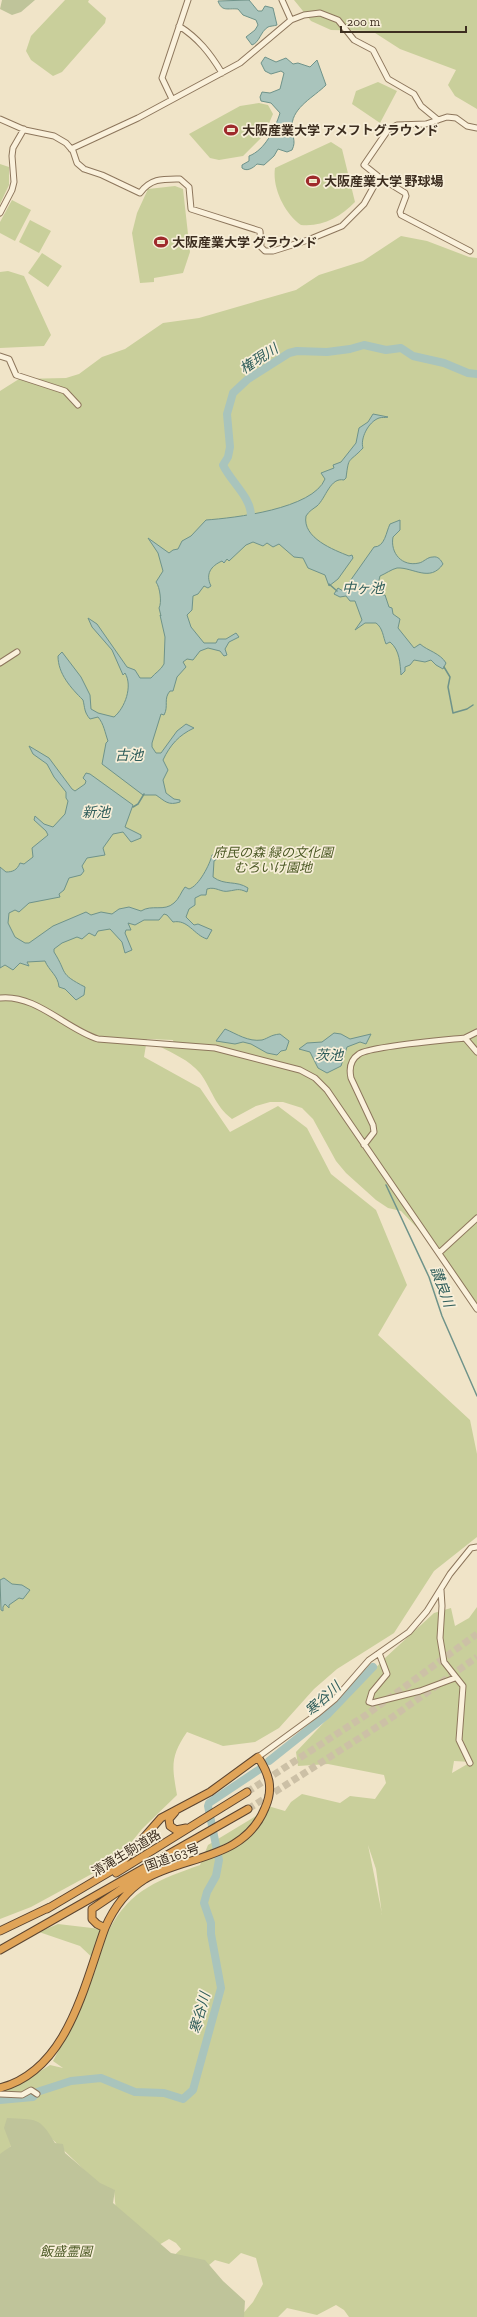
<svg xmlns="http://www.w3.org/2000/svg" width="477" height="2317" font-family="'Zilla Slab','Noto Sans JP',serif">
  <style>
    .green { fill: #c9cf9b; fill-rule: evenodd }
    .cemetery { fill: #bfc49a }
    .water { fill: #a9c4bc; stroke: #6f938a }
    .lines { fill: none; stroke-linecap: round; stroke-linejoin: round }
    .stream { stroke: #6f938a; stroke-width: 1.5 }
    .river { stroke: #a9c4bc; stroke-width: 8 }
    .highway-tunnel { stroke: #ccc0a6; stroke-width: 7; stroke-dasharray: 7 3.5; stroke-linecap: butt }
    .minor-casing { stroke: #8d765c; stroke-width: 7 }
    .highway-casing { stroke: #5b4430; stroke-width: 9 }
    .minor { stroke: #faf1dc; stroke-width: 5 }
    .highway { stroke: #e0a458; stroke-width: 7 }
    .labels { text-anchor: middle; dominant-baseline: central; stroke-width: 3.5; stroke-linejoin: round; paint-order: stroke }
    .poi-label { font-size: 13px; font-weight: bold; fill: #3d2e20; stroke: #f7eed8; text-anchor: start }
    .park-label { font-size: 13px; font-style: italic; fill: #4d5a26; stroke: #f7eed8 }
    .street-label { font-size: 13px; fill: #3d2e20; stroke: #f7eed8 }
    .water-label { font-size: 14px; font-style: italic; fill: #2f5d5a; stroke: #f7eed8 }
  </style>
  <rect width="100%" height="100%" fill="#f0e4c8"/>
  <path class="green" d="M65,0H89L88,2L106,18L105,23L62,72L53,76L31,60L26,51L31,36Z
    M294,0H477V109L455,96L448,85L456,70L400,49L372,31L331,30L311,21Z
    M378,82L397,91L380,123L352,104L356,91Z
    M259,103L268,105L273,114L264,135L243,156L219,160L210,158L189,134L240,106Z
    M331,142L342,149L355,202C340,217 323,227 301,225C285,214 272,188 275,168Z
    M0,164L9,167V185L0,204Z
    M175,186L183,189L190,252L183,273L154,278V282L140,283L132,233L137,213L148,189Z
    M12,200L31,210L15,241L0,233V222Z
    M30,220L51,231L39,253L19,242Z
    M401,236L427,241L469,257L477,258V1306L430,1236L422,1233L401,1211L388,1208L376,1200L346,1173L336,1161L313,1119L302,1108L283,1102H270L256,1106L232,1119C214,1105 212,1089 200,1073C189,1060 174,1054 159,1046L175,1048L173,1040L147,1039L144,1057L200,1088L230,1132L278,1106L307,1128L331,1174L376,1210L407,1285L378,1335L470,1420L477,1454V1537L434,1571L394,1633L337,1669L314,1689L279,1728L255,1742L223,1746L187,1732C170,1757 172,1766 177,1795L142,1829L126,1849L110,1864L31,1907L0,1919V391L19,379L66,378L79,374L102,357L125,349L163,323L199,318L296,290L319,275L363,261Z
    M42,253L62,266L48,287L28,273Z
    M8,271L24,276L51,335L44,346L0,348V272Z
    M477,1607V2317H349L344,2310L336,2305L317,2315L287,2308L278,2317H240L253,2302L263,2284L256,2258L241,2253L229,2264L215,2260L203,2270L0,2278V2220L168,2261L181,2249L176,2243L169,2239L152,2249L116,2212L114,2190L101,2186L51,2138L14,2143L0,2156V2092L15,2087L50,2065L63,2068L53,2061L75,2019L91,1977L95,1972L97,1962L80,1946L39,1932L58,1924L109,1930C130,1889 161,1879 200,1865L208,1845L256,1816L262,1821L268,1806L285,1811L291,1802L302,1794L340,1803L350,1796L375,1799L386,1783L384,1775L328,1764L298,1766L296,1752L385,1658L434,1613L451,1608L455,1626L469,1618ZM454,1761L471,1762L452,1773ZM368,1845L376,1869L382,1915V1914Z"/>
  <path class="cemetery" d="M2,0H35L21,12L12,15L0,9Z
    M7,2118C37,2120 39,2116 55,2143L63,2144L65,2153L100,2183L115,2190L113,2203L171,2253L205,2260L223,2281L245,2301L244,2317H0V2154L11,2146L4,2128Z"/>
  <path class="water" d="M249,0L258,11H262L265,6L273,8L277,25C274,26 270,26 268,27C260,32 260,42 252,45L246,37L255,30L258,25L256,20L243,15L238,9C227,8 222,12 218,1Z
    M265,57L276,62L286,58L293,64L298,63L310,67L317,60L326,85C314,97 293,107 292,125C291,136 297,140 292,150L287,152L278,149L274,156L264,165L257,164C253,168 247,172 242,168V165L249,161V156C265,150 275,129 280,113L271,103L261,101L260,97L262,92L270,93L280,89L284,73L281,71L271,74L265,71L261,63Z
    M373,414L388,417C385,418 382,417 379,418C368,422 360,439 363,448C348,464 349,455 346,478L344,480C330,477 326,498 317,506C313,509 309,511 306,516C302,538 334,550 349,556L352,555L353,558L338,579L329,586L325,575L308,568L303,558L294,557L279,544L273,547L267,543L263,546L253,542L246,545L229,561L227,559L224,563L222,561C211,566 205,574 211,586L208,588L204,586L198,594L193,596L192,610L187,615L191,627L204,643H216L218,639H226L236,633L239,637L229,642L225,649L227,655L224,656L220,651L208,648L200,651L193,660L187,659L183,662L186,667L177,677L173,691H170C163,699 169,706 164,715L161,714L152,743V747L156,753H161L177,731L186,724L194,728C179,735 170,745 163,760L168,770L163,780L166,793L174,799L180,800V802C168,806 165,801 156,795H143L102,764L106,743L108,741C105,733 104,724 98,717L90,719C84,712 85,708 83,700C71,688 58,674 58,656L62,652L81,677L90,695L91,709L98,713L114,717C125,708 133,686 125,673L123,675L112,650L92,627L88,618L97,624L127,667L135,670L140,678H151C155,673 161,670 164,664L165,637L160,615L161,616L159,608C162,603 160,587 156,582L163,571L158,553L148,538L169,553L173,550L178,549L182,541L191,536L206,520C234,518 313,509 325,479L321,473L334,468L333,465L341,462L356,443L359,428L368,422Z
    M400,520V530L393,537C390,553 402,567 419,563C424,562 427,557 433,557C438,556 441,560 443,564C430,583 413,567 397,568C392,569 385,574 380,576L377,588L380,595H385L389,607L392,608L393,614L400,619L398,628L414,648L420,644C428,651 440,653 446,663L443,669L436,665L431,660L425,662L414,660L410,665L405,667V671L401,675C400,664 400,650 390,642L386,644C383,637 383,628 376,623H365L355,630L362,620L355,601H350L346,596L340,597L334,594L338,588L343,591L374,547C385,547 386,532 390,524Z
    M29,746L49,758L72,789L75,791L85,784L86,781L83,778L86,773L90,774L133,805L125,827L141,835V838L131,842L123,832L113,834L103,848L105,855L87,858L82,866L84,871L81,875L69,878L64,890L59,894L60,897L29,903L19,912L15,910L9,913L8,923L15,937L25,943H29L53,926L86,912L91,915L101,912L112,914L119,909L129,907L141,911C152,904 164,912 174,903C179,899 181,892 185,887L189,889C199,886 210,864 212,855H214L217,859L214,861L213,877C225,886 236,880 248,888L247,892C238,888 237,890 229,891C221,893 216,886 207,889L206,895H201L195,898V905L189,909L186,917L194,925L198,924L212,930L207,939C194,935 188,919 173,922L167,915L164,914L159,920H144L135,925L128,923L131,930H126L125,933L132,950L125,953L122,942L110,929L98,931L95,936L89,933L82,939L77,937L62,943L54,949V952C68,974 58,973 85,987L84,995L76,1000L65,989L59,987C58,975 49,971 45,961L27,962L29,966L20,963L13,970L5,965L0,968V867L6,872C13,872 17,870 20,863L24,864L33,857L32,848L48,835L46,831L34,820L35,816L44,824L53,827L65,814L68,801L66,798V792L54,777L47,764L33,754Z
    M225,1029C237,1034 248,1042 262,1040C269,1038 270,1035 280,1034L289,1041L286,1050L281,1051L277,1055L267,1053L251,1044L243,1042L235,1044L216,1041Z
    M334,1033L341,1034L350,1039L371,1034L366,1044L360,1042L347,1047L341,1066L327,1073L318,1068L310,1052L299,1049L307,1043L322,1042Z
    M4,1578L12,1584L22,1585L30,1590L23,1599L19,1598L9,1605V1608L5,1604L3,1607V1611L1,1610L0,1580Z"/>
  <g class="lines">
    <path class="stream" d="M329,584L337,591
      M444,667L450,677L448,687L453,713L467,709L473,705
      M133,807L138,804L144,794
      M386,1185L429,1277L442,1316L477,1396"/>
    <path class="river" d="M251,516C251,497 231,482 223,465L228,457L230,447L227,414L233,393L248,379L289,353L297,351L327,352L350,349L364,345L386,350L401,348L413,356L444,363L468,373L477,374
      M269,1761L328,1714L373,1667
      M0,2100L33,2097L37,2092L71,2081L101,2078L135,2092L164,2093L183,2099L193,2090L221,1988L211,1934V1923L204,1903L207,1892L216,1876L219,1860L208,1806L209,1803L260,1769"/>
    <path class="highway-tunnel" d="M247,1792L366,1715L477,1634
      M248,1809L391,1718L477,1657"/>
    <defs>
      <path id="minor" d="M282,0L291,20
        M179,26C198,38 210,53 222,73
        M172,99L162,78L188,0
        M0,119L25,130L54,136L66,143L73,151L77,163L84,169L102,175L140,193C151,178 163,179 180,179L189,187L191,209L260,231L261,247L265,251H273L308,240L342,226L364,204L379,177L364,165L388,130L397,125L426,124L447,117L456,118L467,126L477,128
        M71,149L138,118L240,63L291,20L304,15L320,13L338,20L354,40L373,50L388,79L414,94L421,106L438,120
        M379,177L405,193L406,196L400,212L401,215L470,251
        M0,213L12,190L14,182L12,156L13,148L24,129
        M0,356L9,359L16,375L65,391L78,405
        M0,663L17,652
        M0,998C36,994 66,1029 98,1039L215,1048L300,1070L315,1078L327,1090L477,1309
        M465,1038L477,1052
        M364,1145L374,1132L373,1125L351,1078C349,1069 350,1060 359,1054C372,1046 446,1040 465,1038L477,1032
        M439,1253L477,1218
        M441,1590L442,1606L440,1638L444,1662L463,1686L459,1740L470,1763
        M379,1653L387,1674L372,1692L369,1702L372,1703L420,1691L455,1678
        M258,1757L317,1714L335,1699L369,1660L409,1632L427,1611L450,1574L471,1548L477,1547
        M0,2094L22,2095L31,2090L37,2094"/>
      <path id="highway" d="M175,1812L169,1819L170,1826L176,1830L186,1828
        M116,1873L247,1792
        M105,1928L97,1924L92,1919V1909L147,1872
        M0,1931L50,1907
        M0,1950L248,1809
        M0,2088C68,2070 84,1985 105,1928C114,1907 126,1891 145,1879C186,1855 244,1860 265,1808C274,1788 269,1774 258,1757L210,1792L161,1818L118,1867L47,1909"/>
    </defs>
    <use href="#minor" class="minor-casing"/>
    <use href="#highway" class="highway-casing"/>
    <use href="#minor" class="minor"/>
    <use href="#highway" class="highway"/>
  </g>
  <defs>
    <symbol id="stadium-bare" viewBox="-9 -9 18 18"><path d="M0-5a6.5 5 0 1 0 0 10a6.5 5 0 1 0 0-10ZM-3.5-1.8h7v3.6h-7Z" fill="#9e2a2b" stroke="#f7eed8" stroke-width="2.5" paint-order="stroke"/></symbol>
  </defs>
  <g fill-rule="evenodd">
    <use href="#stadium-bare" x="221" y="120" width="20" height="20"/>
    <use href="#stadium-bare" x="303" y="171" width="20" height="20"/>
    <use href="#stadium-bare" x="151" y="232" width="20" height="20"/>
  </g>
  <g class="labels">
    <g class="poi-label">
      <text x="242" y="130">大阪産業大学 アメフトグラウンド</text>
      <text x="324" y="181">大阪産業大学 野球場</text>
      <text x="172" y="242">大阪産業大学 グラウンド</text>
    </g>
    <g class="park-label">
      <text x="273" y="852">府民の森 緑の文化園<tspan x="273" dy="15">むろいけ園地</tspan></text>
      <text x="66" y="2251">飯盛霊園</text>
    </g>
    <g class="street-label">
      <text transform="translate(126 1853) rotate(-31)">清滝生駒道路</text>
      <text transform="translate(172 1857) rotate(-20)">国道163号</text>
    </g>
    <g class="water-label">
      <text transform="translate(259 359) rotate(-33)">権現川</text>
      <text x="363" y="588">中ヶ池</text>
      <text x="129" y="755">古池</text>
      <text x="96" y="812">新池</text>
      <text x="329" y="1055">茨池</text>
      <text transform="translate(442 1287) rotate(70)">讃良川</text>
      <text transform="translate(323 1699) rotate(-43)">寒谷川</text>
      <text transform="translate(200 2013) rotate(-75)">寒谷川</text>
    </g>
  </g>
  <path d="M341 26v6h125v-6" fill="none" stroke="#3d2e20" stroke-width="2"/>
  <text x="347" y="26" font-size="12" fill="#3d2e20" stroke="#f7eed8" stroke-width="3" paint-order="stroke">200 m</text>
</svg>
